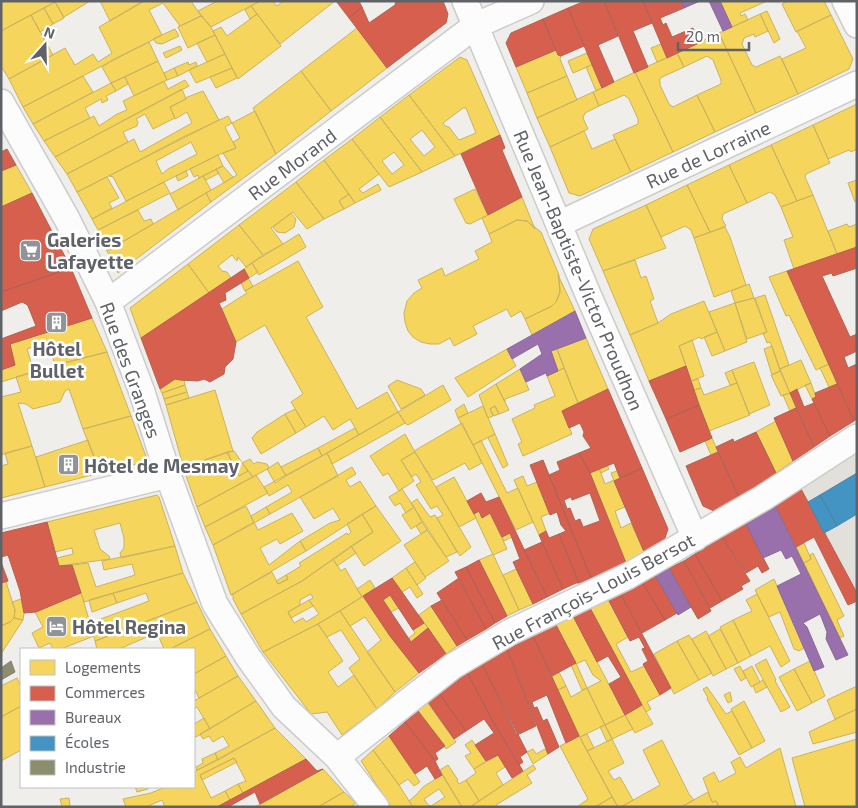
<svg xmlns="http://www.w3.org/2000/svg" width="858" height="808" font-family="'Exo 2',sans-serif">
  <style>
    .education { fill: #e2e0da }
    .homes { fill: #f6d55c; stroke: #c9b360; fill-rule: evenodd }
    .shops { fill: #d6604d; stroke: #b26155; fill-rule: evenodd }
    .offices { fill: #9970ab; stroke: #886c97 }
    .schools { fill: #4393c3; stroke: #4b85a8 }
    .industry { fill: #8c8c6e; stroke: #7e806c }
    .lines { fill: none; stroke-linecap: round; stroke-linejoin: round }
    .street-casing { stroke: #cbcccc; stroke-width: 28 }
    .street { stroke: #fdfcfc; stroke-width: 25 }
    .labels { text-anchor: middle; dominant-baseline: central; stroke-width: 5; stroke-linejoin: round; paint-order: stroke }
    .street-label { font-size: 19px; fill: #5f6368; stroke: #fff }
    .poi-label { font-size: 19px; font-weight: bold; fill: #5f6368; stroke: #fff; text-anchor: start }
  </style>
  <rect width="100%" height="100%" fill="#efeeea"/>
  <path class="education" d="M857,453V593L800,487Z"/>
  <path class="homes" d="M1,1H90L64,17L55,2L1,31Z
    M100,1H143V2L110,21Z
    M143,1H191L201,16L180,26L163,3L149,10L162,35L23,107L9,79L65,48L75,65L93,54L98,62L112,53L99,27Z
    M217,1H260L211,27L198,11Z
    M260,1H273L277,6L283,1H335L280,44L251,6Z
    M720,1H767L740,13L741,16L745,14L748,20L732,27Z
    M788,1H824L831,15L796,32L782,4Z
    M55,2L64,18L53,24L44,8Z
    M251,6L257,14L250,19L245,10Z
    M44,8L53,24L40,32L31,15Z
    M767,11L780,39L774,43L760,14Z
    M257,14L281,46L238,79L213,31L221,27L227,36Z
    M760,14L768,31L755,37L754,34L744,38L742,44L752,65L756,67L780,56L798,94L756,113L719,33Z
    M31,15L53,55L9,79L1,66V31Z
    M831,15L853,59L849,69L798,94L782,59L806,48L797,31Z
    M201,16L211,27L215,35L188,48L178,27Z
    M357,28L387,68L331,111L301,71Z
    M175,29L179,36L162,44L156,43L153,39Z
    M719,33L756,113L715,132L697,95L721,84V80L713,60L707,56L684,67L677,53Z
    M215,35L225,54L207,62L197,43Z
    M149,42L158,61L111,83L102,67L114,59Z
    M661,44L667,58L657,62L651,48Z
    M180,46L182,50L166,58L163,53Z
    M556,50L558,55L561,56L560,59L567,76L527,93L516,67Z
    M587,53L592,65L573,73L568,61Z
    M677,53L684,67L660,78V85L669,104L673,107L697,95L715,132L673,152L635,72Z
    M225,54L232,68L196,83L189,70Z
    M460,57L467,60L500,135L455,156L409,95ZM463,108H466L476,133L459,140L449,127L445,126L443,123Z
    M158,61L167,80L134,96L125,77Z
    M188,62L189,65L196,62L197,66L178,76L174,68Z
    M592,65L602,88L596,91L586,67Z
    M174,68L178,76L167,80L164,73Z
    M232,68L237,78L216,88L210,77Z
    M301,71L331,111L276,154L253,108Z
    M635,72L673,152L631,172L613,135L638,124V119L629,99L624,95L599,106L593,92Z
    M83,76L93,92L33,124L23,107Z
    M567,76L577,100L537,118L527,93Z
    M125,77L128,84L116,91L111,83Z
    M185,80L189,86L55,157L44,141L94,116L99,126L117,114L127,110L123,101L164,81L168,89Z
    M111,83L116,91L106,96L108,100L102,103L101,99L85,108L90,118L44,141L33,124Z
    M182,89L186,99L170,107L175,118L153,129L145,114L136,119L138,122L137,126L123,132L128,142L67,174L55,157Z
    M203,91L219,120L77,192L67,174L134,139L140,152L192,123L187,112L175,119L170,107L186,99L185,98Z
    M593,92L599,106L585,113L583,118L588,129L550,147L537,118Z
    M409,95L455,156L422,172L380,117ZM422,130L435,147L424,156L410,139Z
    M857,104V149L851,152L849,150L828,159L813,125Z
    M255,111L276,154L211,202L206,193L237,175L223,153L236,148L233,142L240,138L232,123Z
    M228,116L232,123L225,127L236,148L218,155L126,201L113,177L109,176L183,137ZM191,142L197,154L168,169L162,174L156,161Z
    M380,117L422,172L389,187L352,139ZM394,152L404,165L392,174L382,161Z
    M813,125L830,163L806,174L805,177L813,195L797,201L771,145Z
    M584,131L592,149L615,139L631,172L580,196L569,193L550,147Z
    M352,139L379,174L359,189L363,193L378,184L381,190L355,203L324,160Z
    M771,145L797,201L781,207L775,195L770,192L747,203L729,165Z
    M218,155L223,166L199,178L198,175L194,177L190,169Z
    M324,160L349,194L339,201L344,209L324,219L296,182Z
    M16,165L32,193L1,207V171Z
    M729,165L747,203L723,214L722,219L726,226L710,232L687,185Z
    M223,166L233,177L224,183L216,169Z
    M216,169L219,173L206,180L203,176Z
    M186,171L188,176L178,181L176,176Z
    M203,176L211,190L178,210L170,194Z
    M107,177L119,198L109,203L112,208L92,219L77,192Z
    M857,180V201L855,202L848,183Z
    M164,182L170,193L98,230L92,219Z
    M296,182L324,219L307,229L293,212L271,228L283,244L263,255L239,225Z
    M687,185L710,232L694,238L691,230L685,226L661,237L646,205Z
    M475,189L488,215L470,224L466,223L454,199Z
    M206,193L211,202L118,273L107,251Z
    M349,194L355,203L344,209L339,201Z
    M813,195L837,254L794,269L784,240L793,237L781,207Z
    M522,197L535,229L527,221L517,220L489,234L482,218Z
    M646,205L666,248L603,271L589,239L593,229Z
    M138,210L144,221L151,219L153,224L107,251L98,230Z
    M291,213L296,219L294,227L285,233L277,232L273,227Z
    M517,220L527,221L541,232L559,275L560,293L556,302L552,306L525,319L521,311L511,317L507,309L473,326L477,334L454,346L450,338L439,344H430L421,342L413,337L408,331L405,322L404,313L407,301L414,293L422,288L418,280L442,268L445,276L479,259L475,251L492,242L489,234Z
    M847,224L849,227L857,224V247L837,254L828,231Z
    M239,225L263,255L246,267L238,257L237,261L232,255L218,266L222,271L227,272L231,278L209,293L188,264Z
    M725,227L730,237L746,285L714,297L694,238Z
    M299,234L306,247L259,275L252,263Z
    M635,260L641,278L646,276L654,299L650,301L658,323L630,335L603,271Z
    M298,261L323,307L306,317L357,409L387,392L398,412L359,435L350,419L333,430L324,416L306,427L291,402L303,394L265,325L236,342L222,309L247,293L245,291Z
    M252,263L258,272L249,278L244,269Z
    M188,264L209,293L141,338L130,308Z
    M787,271L829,364L816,370L789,315L786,316L769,277Z
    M558,275L575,311L532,335L525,319L552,306L556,302L560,291Z
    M248,278L253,286L245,291L241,283Z
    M749,284L754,298L735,303L731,291Z
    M765,295L789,365L780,369L770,342L767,343L763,333L767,332L755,298Z
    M754,298L767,332L747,339L735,303Z
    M704,301L717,332L701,339L700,337L679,346L686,366L649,381L630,335L658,323L671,314Z
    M735,303L747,342L725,351L709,312Z
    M92,318L107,352L55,365L48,342L27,349L34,372L1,382V370L15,365L10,344Z
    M717,332L725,351L712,356L704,337Z
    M586,338L608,389L578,403L557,349Z
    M692,340L704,376L691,381L679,346Z
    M772,346L780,371L772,375L764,349Z
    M507,349L516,366L468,397L455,378Z
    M557,349L564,368L558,371L551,351Z
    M107,352L131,416L83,429L69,389L65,391L60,402L33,409L26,404L18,403L32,446L1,455V397L21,392L16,377L42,369L46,380L59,375H64L61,364Z
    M801,360L811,383L790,393L780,369Z
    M754,362L770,405L749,414L732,370Z
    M829,364L837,384L829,387L820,368Z
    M564,368L578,403L562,411L572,434L523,456L518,444L522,442L512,419L535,408L534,405L555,396L547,376Z
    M520,369L529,390L505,399V402L496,384Z
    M732,370L737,383L730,385L725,373Z
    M780,371L790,393L781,396L771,375Z
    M175,379L184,380L185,385L162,393L160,389Z
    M698,379L701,388L694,390L691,381Z
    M397,380L421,389L425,395L401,409L388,386Z
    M737,383L750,415L709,431L694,390L701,388L704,395Z
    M811,383L816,397L812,399L805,385Z
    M496,384L509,410L499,414L495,406L490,409L493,416L488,418L479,395Z
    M185,385L187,392L164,399L162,393Z
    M443,385L451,400L408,425L406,424L398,412Z
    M215,390L233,451L199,462L185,473L166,405Z
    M187,392L189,398L166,405L164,399Z
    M790,393L796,408L790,411L783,395Z
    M464,404L468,413L458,418L455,410Z
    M483,406L495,434L473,445L458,418Z
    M495,406L499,414L494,416L490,409Z
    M295,409L306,427L296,433L285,414Z
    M398,412L405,423L332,464L327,453Z
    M285,414L296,433L261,454L252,438L257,432Z
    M131,416L147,459L145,462L100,473L83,429Z
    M776,421L793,461L776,473L756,432Z
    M462,423L482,463L469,470L465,463L433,480L414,451Z
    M355,428L359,435L322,456L318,448Z
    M405,434L415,452L401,460L414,481L399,491L388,473L383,476L370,456Z
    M495,434L508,465L503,468L488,438Z
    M712,438L718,452L711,455L705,441Z
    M88,440L100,473L45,487L36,457Z
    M481,440L507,493L518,488L533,522L516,530L473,445Z
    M32,446L45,487L1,498V466L8,464L5,453Z
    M318,448L322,456L286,476L281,467Z
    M234,451L248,471L239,476L227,452Z
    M227,452L239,476L248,471L253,477L197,507L185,473L199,462Z
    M415,452L471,547L460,556L437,518L443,515L437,506L431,509L416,485L421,482L416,474L412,477L401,460Z
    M327,453L338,476L270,514L266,507L292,492L288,485L269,496L264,487Z
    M250,459L254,464L257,462L267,464L269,468L253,477L242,463Z
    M278,462L286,476L275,483L267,469Z
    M607,465L609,469L601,473L599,468Z
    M352,467L356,474L346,480L350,487L360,481L376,506L306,551L300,541L330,523L340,520L333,508L314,519L300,497Z
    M599,468L605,484L614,480L625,507L615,511L621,528L631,523L645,554L626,563L590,473Z
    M617,471L620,478L614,481L611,473Z
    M256,475L268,493L205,527L197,507Z
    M523,476L527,486L537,482L550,513L541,517L546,531L539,535L514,480Z
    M454,477L476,518L459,527L436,487Z
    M402,489L414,507L406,513L400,503L395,506L389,497Z
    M157,495L159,497L175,546L121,558L120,553L124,548V538L120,523L94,530L100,549L109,556L110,559L59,566L57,558L73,554L72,548L55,552L47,522Z
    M417,499L430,517L435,515L457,552L446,557L411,503Z
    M246,506L254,523L213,545L205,527Z
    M376,506L401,541L364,566L351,546L373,532L362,514Z
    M266,507L270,514L254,523L251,516Z
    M414,507L422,522L411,529L402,515Z
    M479,511L482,518L490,513L507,549L493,555L474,514Z
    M292,513L303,531L280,544L277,539L260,548L269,565L300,541L306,551L231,595L213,545L254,522L258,530Z
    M362,514L373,532L302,581L241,614L233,599V594L231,595L272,572L278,584L288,579L286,575L301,566L299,563L347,533L348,535L351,532L347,524Z
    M422,522L427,530L421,534L416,526Z
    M427,530L449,561L425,577L404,545Z
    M510,533L512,537L504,541L502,537Z
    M804,543L811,559L804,563L796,547Z
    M175,546L183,573L84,602L72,565L88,563L96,587L135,575L132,564L104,570L102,561Z
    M351,546L356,553L337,566L333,559Z
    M813,553L844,616L837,620L844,636L840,638L804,563L811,559L810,555Z
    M493,554L519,610L507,616L479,560Z
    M333,559L341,571L345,568L362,597L318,624L263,652L241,614L302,581ZM311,594L313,598L309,600L319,614L306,622L303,618L294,623L288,612L300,605V600Z
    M415,562L426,578L417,585L406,568Z
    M406,568L423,594L417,598L410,587L402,592L392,578Z
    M516,569L533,604L519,610L503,575Z
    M183,573L197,602L95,641L90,623L149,601L146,593L117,603L113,593Z
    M286,575L288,579L278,584L276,581Z
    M774,579L804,648L799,651L794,649L780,612L769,617L755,590Z
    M370,580L375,588L362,597L357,589Z
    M6,582L15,610L14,618L10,622L1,626V583Z
    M81,593L94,636L61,649H53L50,643L39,648L32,633L43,627L35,612Z
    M113,593L117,603L92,612L89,600Z
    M757,594L790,661L781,667L770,646L751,656L733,620L752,611L746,600Z
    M390,595L399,608L391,612L383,600Z
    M363,596L390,636L419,673L395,692L367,652L381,640L365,617L350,626L340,611Z
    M21,599L24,613L23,620L14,618L15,610L12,602Z
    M608,599L628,637L616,644L631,672L644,666L660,695L647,702L651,709L646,712L590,608Z
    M309,600L313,606L291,618L288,612Z
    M197,602L210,629L170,649H164L155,628L147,631L148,635L147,637L119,649H97L95,641Z
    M431,606L457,646L446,654L419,615Z
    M340,611L395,692L377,709L349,668L360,659L356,653L341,630L327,637L318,624Z
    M573,616L625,715L605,725L587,688L601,681L593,675L585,660L576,664L556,625Z
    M14,618L23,620L1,654V626L10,622Z
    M733,620L751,656L738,663L720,627Z
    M424,623L428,628L411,642L409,638L415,633L413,630Z
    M318,624L343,661L328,672L338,687L354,675L377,709L342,735L327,712L311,714L263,652Z
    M210,629L226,656L194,674V649H170Z
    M720,629L738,663L726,669L708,636Z
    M706,631L726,669L713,676L692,639Z
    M689,635L712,673L699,680L677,641Z
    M677,641L699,680L674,694L654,654Z
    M226,656L238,676L199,698L194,688V674Z
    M766,659L776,680L775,681L790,707L781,712L755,665Z
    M810,661L825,696L812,703L794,669Z
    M576,663L587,688L582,690L571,665Z
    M740,666L746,678L741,681L734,669Z
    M752,666L760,682L751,687L743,671Z
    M794,669L812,703L797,711L779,677Z
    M559,672L566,686L558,690L552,676Z
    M238,676L256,701L210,729L197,707L194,709V701Z
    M17,678L21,687V706L1,717V686Z
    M763,680L767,687L756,693L753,686Z
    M566,686L571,697L587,688L605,725L580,737L558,690Z
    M857,686V709L835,719L827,700Z
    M707,687L726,714L732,711L752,748L739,755L707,699L708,698L703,689Z
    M730,692L732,701L728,703L724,695Z
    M256,701L275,728L218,760L215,753L229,746L223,736L213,742L209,736L203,739L200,734Z
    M744,701L765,741L752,748L731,709Z
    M427,702L456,742L446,749L418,711Z
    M642,705L653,724L635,733L625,715Z
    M21,706V750L1,761V717Z
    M857,709V732L813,744L809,732Z
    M625,715L633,729L612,739L605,725Z
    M204,718L210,729L194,738V724Z
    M605,725L612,739L607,742L600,727Z
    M275,728L306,759L243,793L238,784L246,781L234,758L200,775L211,798L225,791L230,800L217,807H165L162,800L146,807H126L123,799L151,793L165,787H194V772Z
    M587,734L594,748L587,751L580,737Z
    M389,736L420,782L414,786L408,779L399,785L373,750Z
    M579,736L612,797L595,807H577L588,799L560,746Z
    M612,739L624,763L608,771L614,780L620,777L633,800L621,807H618L587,751Z
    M857,739V807H805L792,758Z
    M472,740L486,761L474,769L465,756L471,753L465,745Z
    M662,740L689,794L694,800L681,807H621L660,785L643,750Z
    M780,748L796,807H719L716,801L712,802L703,778L714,772L719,782L736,773L731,762L740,757L746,768Z
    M533,749L536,754L545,749L548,754L533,764L527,752Z
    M373,750L399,785L413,807H391L361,761Z
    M215,753L218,760L197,770L196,767L203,763L202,759Z
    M498,755L505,767L496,773L503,785L479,801L466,780L476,773L474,769Z
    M234,758L237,762L202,780L200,775Z
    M448,765L458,780L457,781L459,784L466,780L479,801L470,807H462L440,770Z
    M533,765L536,769L527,775L532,783L496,805L497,807H470Z
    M323,769L344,792L318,807H255Z
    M442,775L462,807H413L409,801L416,795L423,787ZM439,789L445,797L431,806L428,805L424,799Z
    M238,784L243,793L230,800L225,791Z
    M135,787H147L148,789L137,792Z
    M344,792L356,803L350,807H318Z
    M708,792L712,802L716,801L719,807H681Z
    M612,797L618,807H595Z
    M69,798L70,806L62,807L60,799Z"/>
  <path class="shops" d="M336,1H359L362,7L349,18Z
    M396,1H443L448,14L446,23L387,68L349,18L362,7L369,23L395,5Z
    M604,1H643L652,23L633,31L648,67L634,73Z
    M604,1L618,36L598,45L614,82L602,88L568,8L585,1Z
    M643,1H681L684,8L660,18L663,25L666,23L672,37L693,28L699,43L667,58Z
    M568,8L584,46L561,56L558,55L543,19Z
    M543,19L556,50L516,67L506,43L511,33Z
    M500,135L505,148L502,150L522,197L488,215L461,154Z
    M7,149L16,165L1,171V152Z
    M32,193L71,268L1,292V207Z
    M857,247V268L833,276L832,273L822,276L850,337L857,334V351L844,357L848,368L857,364V419L854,421L787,271Z
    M71,268L92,318L10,344L15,365L1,370V339L36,326L28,306L26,304L22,302L1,311V292Z
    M244,269L249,278L225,293L226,300L219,303L236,342L233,359L225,367L224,374L210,382L204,379L198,381L180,380L175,379L160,389L141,338Z
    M686,366L699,405L666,419L649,381Z
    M837,384L854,421L830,436L812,399L816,397L815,393Z
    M608,389L642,468L620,478L614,463L590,473L579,453L591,448L583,436L584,432L580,423L569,428L562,411Z
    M797,389L804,407L814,403L830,436L814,447L790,393Z
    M699,405L712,438L680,452L666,419Z
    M796,408L814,447L793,461L774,418Z
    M756,432L776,473L739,497L716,447L733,439L734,442Z
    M718,452L739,497L716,512L703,506L686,466Z
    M579,453L590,473L626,563L591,578L549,475L560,470L557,462ZM590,493L600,521L583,527L580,519L575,521L570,508L567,509L564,500L571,497L572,500Z
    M543,460L591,578L579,583L559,534L566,531L561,525L557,512L550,515L530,465Z
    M642,468L668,529L664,541L644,551L645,554L614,481Z
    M800,487L857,593V601L848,605L814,537L796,547L774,503Z
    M481,493L486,502L499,497L547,597L533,604L513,562L520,559L510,533L502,537L490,513L482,518L479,511L474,514L467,501Z
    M47,522L59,566L72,565L81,593L36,612L24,613L20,591L8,555L1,557V533Z
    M745,522L769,569L762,573L758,566L746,573L722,537Z
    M546,531L549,538L559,534L579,583H576L563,589L539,535Z
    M722,537L750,581L741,586L743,589L722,601L695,554Z
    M542,542L563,589L547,597L524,550Z
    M695,554L722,601L710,608L684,561Z
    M479,560L507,616L495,623L466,567Z
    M684,561L711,611L698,619L669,568Z
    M1,562L8,581L1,583Z
    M466,567L495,623L486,629L455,572Z
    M655,575L677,613L665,620L642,582Z
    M392,578L424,623L413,630L390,595L383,600L411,642L428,628L446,654L419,673L390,636L363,596Z
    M459,578L486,629L467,640L437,593Z
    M642,582L665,620L642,633L620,593Z
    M620,593L671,688L660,695L643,664L648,661L642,649L645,648L639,637L630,641L608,599Z
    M442,600L467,640L457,646L431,606Z
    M590,608L642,705L625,715L609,684L621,677L608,656L597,662L573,616Z
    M556,625L576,663L552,676L533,636Z
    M533,636L579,736L566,743L547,695L532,702L534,708L537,707L543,721L547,719L559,747L548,754L507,649Z
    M507,649L536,726L517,735L481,662Z
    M481,662L527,752L520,757L523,762L519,765L492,720L467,672Z
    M467,672L492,720L523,771L512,778L498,755L486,761L475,745L494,733L484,719L466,731L439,693Z
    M439,693L466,731L454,739L428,702Z
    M418,711L445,746L435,753L438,759L435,761L405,722Z
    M405,722L435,761L442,775L435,779L427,766L415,774L389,736Z
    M306,759L317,771L323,769L260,804L255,792L228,807H217Z"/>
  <path class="offices" d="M681,1H700L684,8Z
    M709,1H720L732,27L723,31Z
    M575,311L586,338L551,351L558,371L547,376L546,373L526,382L520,369L542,354L538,344L512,359L507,349Z
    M774,503L848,655L836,660L826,639L827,632L820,614L803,623L807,627L824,667L814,671L777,586L801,574L792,556L786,559L781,550L763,558L745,522Z
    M669,568L691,607L678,615L655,575Z"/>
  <path class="schools" d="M857,473V514L837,526L820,495Z
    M820,495L837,526L824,533L808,502Z"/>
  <path class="industry" d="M11,661L15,672L1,680V668Z"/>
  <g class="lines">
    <defs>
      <path id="street" d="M465,1L587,292L695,538
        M845,1L857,25
        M1,102L67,219L108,302L142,392L168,475L215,604L248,657L284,707L337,757L376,807
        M559,224L857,84
        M108,302L475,26L531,1
        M1,516L168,475
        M337,757L453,666L510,632L628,576L763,498L857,437"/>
    </defs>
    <use href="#street" class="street-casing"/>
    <use href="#street" class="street"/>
  </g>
  <defs>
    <symbol id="supermarket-square" viewBox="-11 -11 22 22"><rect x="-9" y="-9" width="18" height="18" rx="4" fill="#919496" stroke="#fff"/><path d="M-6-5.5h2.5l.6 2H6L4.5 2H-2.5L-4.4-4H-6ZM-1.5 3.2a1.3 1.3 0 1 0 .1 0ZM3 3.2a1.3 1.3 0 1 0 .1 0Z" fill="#fff"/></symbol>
    <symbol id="building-square" viewBox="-11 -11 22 22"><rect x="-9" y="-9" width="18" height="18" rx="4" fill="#919496" stroke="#fff"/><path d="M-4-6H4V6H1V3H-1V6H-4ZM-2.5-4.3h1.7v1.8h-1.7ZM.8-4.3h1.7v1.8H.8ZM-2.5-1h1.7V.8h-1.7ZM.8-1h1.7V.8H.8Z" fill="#fff"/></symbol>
    <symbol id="hotel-square" viewBox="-11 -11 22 22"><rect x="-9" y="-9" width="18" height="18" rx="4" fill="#919496" stroke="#fff"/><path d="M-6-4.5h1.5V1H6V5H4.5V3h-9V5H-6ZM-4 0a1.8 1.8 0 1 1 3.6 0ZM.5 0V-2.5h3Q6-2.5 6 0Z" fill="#fff"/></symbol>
  </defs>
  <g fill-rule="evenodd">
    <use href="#supermarket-square" x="18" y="238" width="25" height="25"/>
    <use href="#building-square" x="44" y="310" width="25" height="25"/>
    <use href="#building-square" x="56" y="452" width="25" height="25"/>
    <use href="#hotel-square" x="44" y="614" width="25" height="25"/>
  </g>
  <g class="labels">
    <g class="street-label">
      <text transform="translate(708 154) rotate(-25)">Rue de Lorraine</text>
      <text transform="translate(292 164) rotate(-37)">Rue Morand</text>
      <text transform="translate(579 270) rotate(67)">Rue Jean-Baptiste-Victor Proudhon</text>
      <text transform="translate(131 370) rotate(70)">Rue des Granges</text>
      <text transform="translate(593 591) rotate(-28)">Rue François-Louis Bersot</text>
    </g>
    <g class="poi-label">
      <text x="47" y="239">Galeries<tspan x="47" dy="22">Lafayette</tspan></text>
      <text x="57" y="348" text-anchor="middle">Hôtel<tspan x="57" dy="22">Bullet</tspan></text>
      <text x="84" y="465">Hôtel de Mesmay</text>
      <text x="72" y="626">Hôtel Regina</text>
    </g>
  </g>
  <rect width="858" height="808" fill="none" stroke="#5f6368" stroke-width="5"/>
  <rect x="20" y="648" width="175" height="140" fill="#ffffff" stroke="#bfc1c3"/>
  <rect x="30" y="660" width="25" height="15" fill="#f6d55c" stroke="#bfc1c3"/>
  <text x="65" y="673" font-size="15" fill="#5f6368">Logements</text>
  <rect x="30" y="686" width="25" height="15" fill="#d6604d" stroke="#bfc1c3"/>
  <text x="65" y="698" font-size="15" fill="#5f6368">Commerces</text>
  <rect x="30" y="710" width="25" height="15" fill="#9970ab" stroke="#bfc1c3"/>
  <text x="65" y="723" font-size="15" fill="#5f6368">Bureaux</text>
  <rect x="30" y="736" width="25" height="15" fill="#4393c3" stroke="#bfc1c3"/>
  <text x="65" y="748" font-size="15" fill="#5f6368">Écoles</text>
  <rect x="30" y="760" width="25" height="15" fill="#8c8c6e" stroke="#bfc1c3"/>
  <text x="65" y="773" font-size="15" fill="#5f6368">Industrie</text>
  <g transform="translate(45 45) rotate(20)" stroke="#ffffff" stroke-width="4" paint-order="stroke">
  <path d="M0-4L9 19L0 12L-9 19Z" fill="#5f6368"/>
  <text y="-8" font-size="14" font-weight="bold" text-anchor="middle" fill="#5f6368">N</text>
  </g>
  <path d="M678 42v8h71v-8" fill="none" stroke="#5f6368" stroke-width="2.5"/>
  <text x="686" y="42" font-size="15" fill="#5f6368" stroke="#ffffff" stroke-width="4" paint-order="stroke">20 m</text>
</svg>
